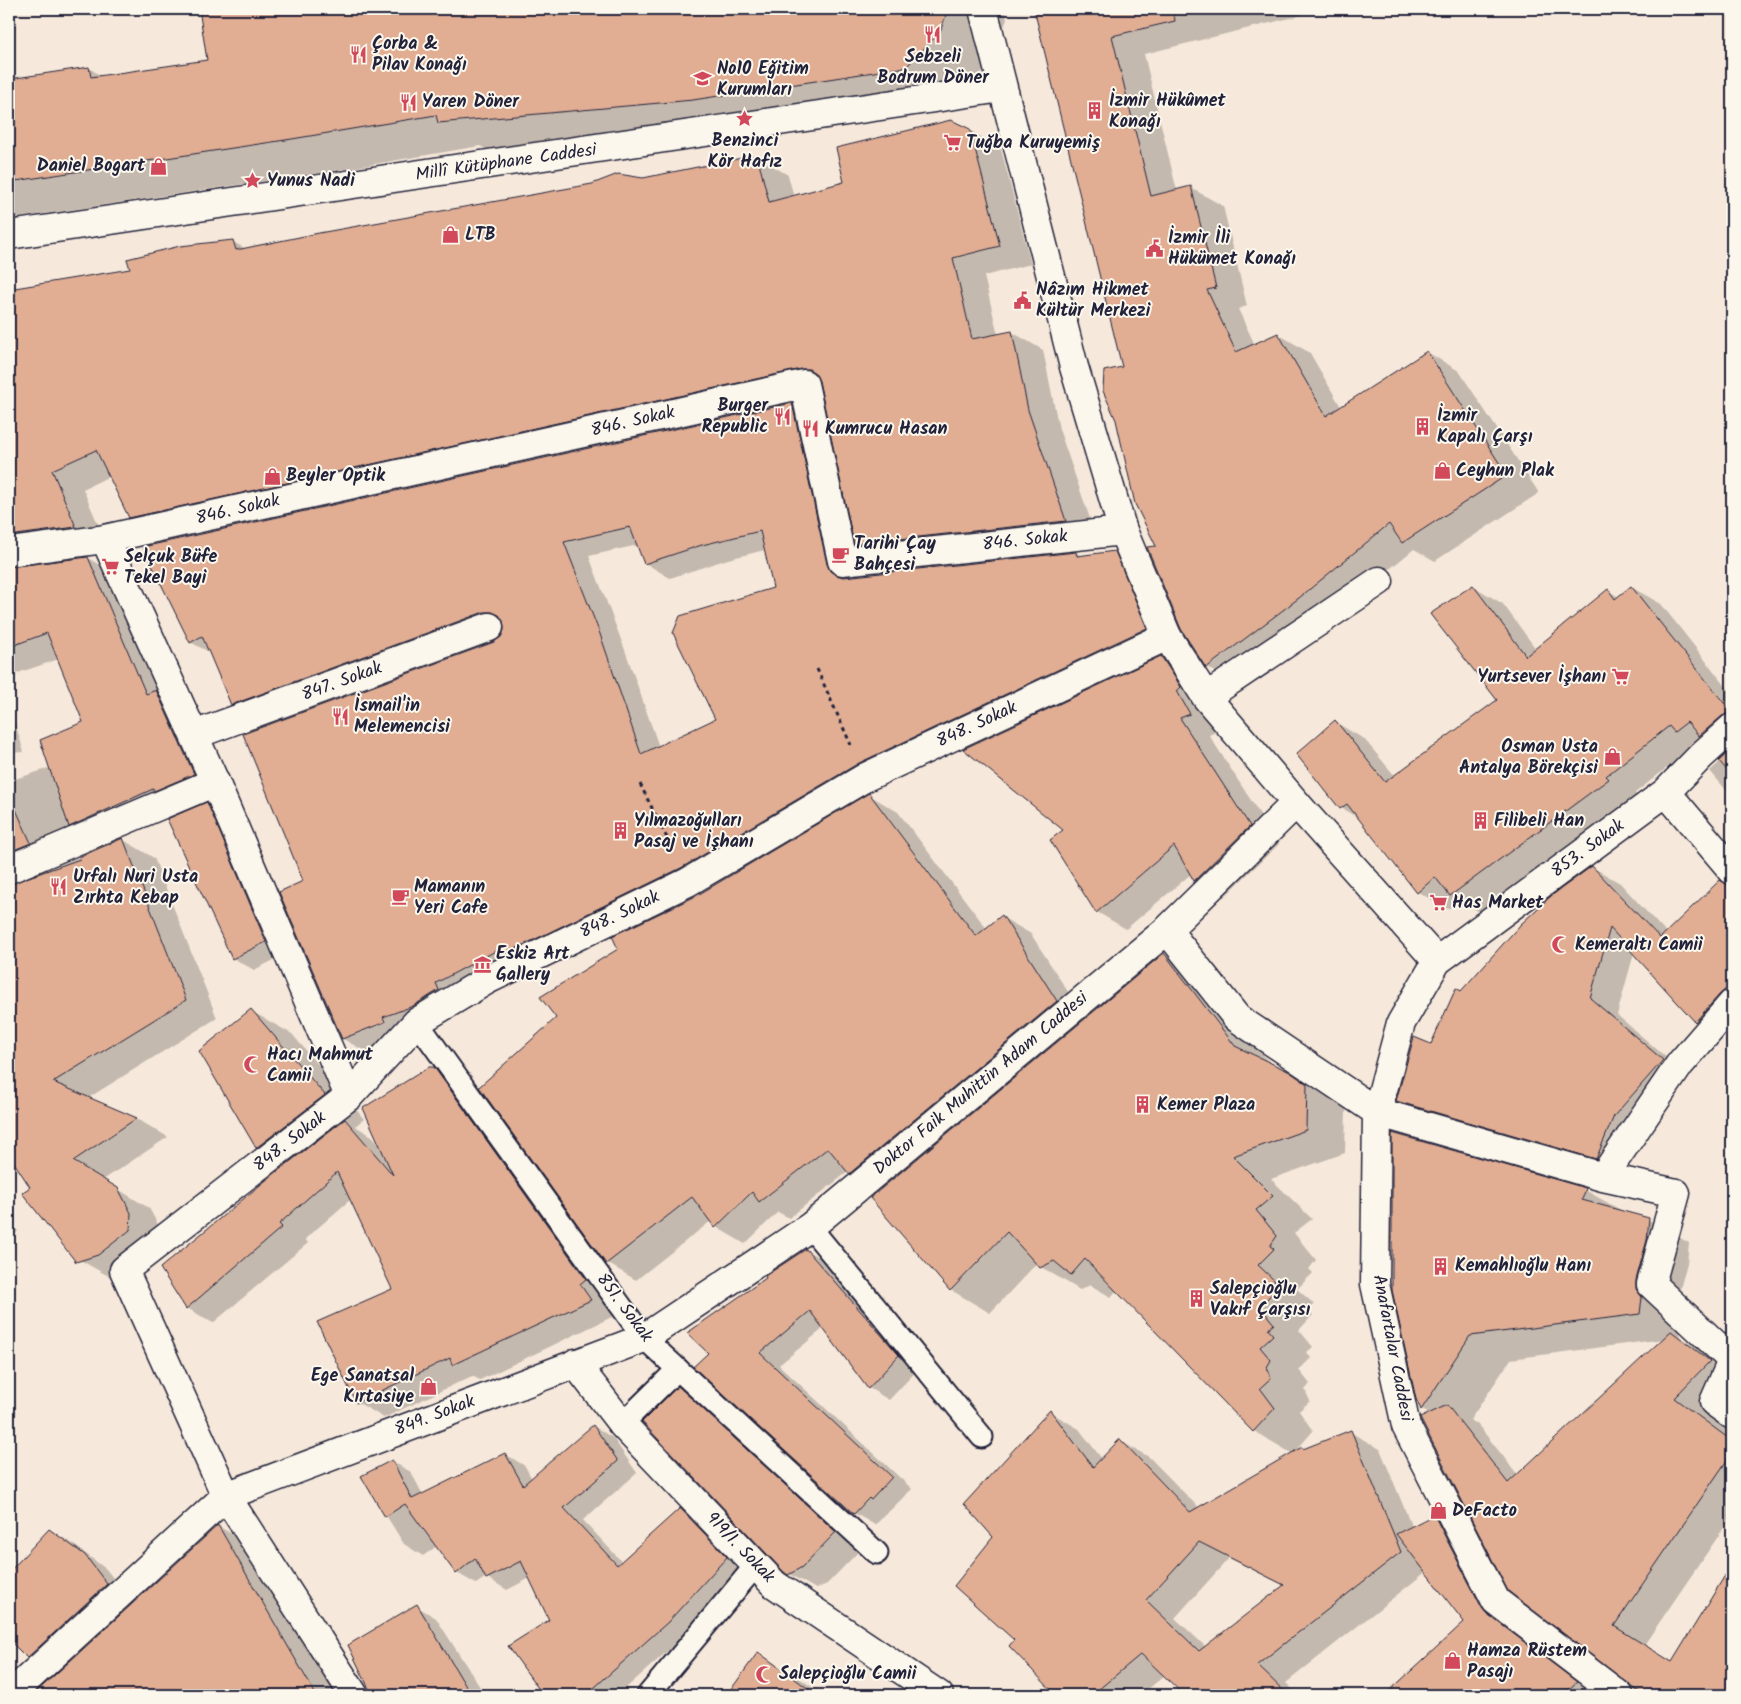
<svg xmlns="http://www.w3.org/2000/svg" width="1741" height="1704" font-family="Kalam,sans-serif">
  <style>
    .shadow { fill: #0003; fill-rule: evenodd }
    .building { fill: #e1ae94; stroke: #22223b; fill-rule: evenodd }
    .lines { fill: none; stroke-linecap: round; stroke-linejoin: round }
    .service-casing { stroke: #22223b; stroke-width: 25 }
    .pedestrian-casing { stroke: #22223b; stroke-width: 31 }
    .minor-casing { stroke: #22223b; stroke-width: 31 }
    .path { stroke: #22223b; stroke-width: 3; stroke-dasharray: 4 4; stroke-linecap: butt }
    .service { stroke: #fbf7ec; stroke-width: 21 }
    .pedestrian { stroke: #fbf7ec; stroke-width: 28 }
    .minor { stroke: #fbf7ec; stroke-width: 28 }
    .labels { text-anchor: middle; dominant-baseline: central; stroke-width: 4; stroke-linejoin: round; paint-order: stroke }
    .poi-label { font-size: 18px; font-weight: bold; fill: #22223b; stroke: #fbf7ec; text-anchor: start }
    .street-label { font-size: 18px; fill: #22223b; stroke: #fbf7ec }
  </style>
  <rect width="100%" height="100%" fill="#f6e8da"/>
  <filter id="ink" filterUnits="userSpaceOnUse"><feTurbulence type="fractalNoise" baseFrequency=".02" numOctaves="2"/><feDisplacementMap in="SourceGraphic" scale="10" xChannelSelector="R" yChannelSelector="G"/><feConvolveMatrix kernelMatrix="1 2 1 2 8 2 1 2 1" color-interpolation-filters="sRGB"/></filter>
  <g filter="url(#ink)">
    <path class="shadow" d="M200,9H1005L1007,19L992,62L958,97L491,152L480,146L345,169L9,219V80L89,68L103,77L208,61Z
      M1035,9H1301L1302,15L1144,54L1177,191L1191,188L1223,206L1247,306L1238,309L1255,345L1278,334L1310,353L1341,407L1427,352L1459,371L1539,493L1435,561L1414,549L1332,616L1239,686L1207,667L1158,547L1123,368Z
      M969,130L1001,149L1031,264L984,276L998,335L1012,332L1043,350L1059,429L1097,539L887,562L855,543L822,389L162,535L130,517L110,476L83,489L107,545L32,557L24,567L88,558L120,577L225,792L35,872L26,879L122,839L154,858L217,1018L88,1098L137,1119L168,1137L103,1180L149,1208L162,1232L130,1273L112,1278L80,1260L9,1153V781L134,741L59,659L9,676V291L131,270L233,242L246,249L643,179L757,157L788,175L794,197L846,183ZM181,742L198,779L196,780L181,748Z
      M792,404L817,418L851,577L1076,553L1082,556L1114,552L1140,567L1171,643L885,777L533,966L409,1036L368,1053L343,1039L305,881L495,643L502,638L505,628L257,719L232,704L211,653L190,642L145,548ZM638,545L645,563L670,578L728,559L765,550L774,589L717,719L659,747L625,650L589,556Z
      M1473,586L1503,604L1536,649L1608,591L1619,597L1631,587L1661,604L1732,694V797L1710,771L1730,753L1712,742L1697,744L1635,793L1638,797L1480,912L1459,900L1448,909L1418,892L1360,819L1341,808L1335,722L1364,739L1395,776L1499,700Z
      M1161,657L1191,674L1218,731L1209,735L1279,844L1224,897L1195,880L1191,874L1126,929L1097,912L1065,830Z
      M9,703L24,752L9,753Z
      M869,795L898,812L987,929L1002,917L1031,934L1086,1020L1165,955L1204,977L1270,1064L1289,1073L1346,1108L1345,1153L1271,1179L1312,1219L1294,1233L1316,1260L1309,1269L1313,1273L1297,1289L1314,1304L1308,1310L1313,1315L1299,1330L1313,1347L1307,1352L1311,1358L1299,1370L1310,1384L1305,1390L1310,1401L1299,1411L1313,1431L1294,1453L1302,1449L1305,1450L1350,1432L1380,1449L1412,1527L1434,1516L1465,1534L1513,1627L1599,1695H1387L1466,1622L1427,1571L1286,1683L1299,1695H1186L1165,1675L1141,1695H1057L1010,1646L1015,1640L995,1537L1050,1412L1079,1429L1102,1459L1120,1441L1149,1457L1199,1508L1293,1454L1254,1431L1117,1290L1111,1297L1090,1285L1080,1290L1041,1267L1037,1263L990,1313L951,1290L872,1198L880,1190L849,1171L789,1218L778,1212L745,1244L716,1227L711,1221L636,1280L607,1263L557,1018L620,949L696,897ZM1229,1558L1285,1586L1206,1647L1175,1618Z
      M207,804L227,816L286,954L254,970L233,958Z
      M1592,867L1620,883L1666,933L1728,886H1732V1027L1723,1037L1696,1021L1634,953L1617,1015L1689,1077L1641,1132L1624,1174L1425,1116L1398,1101L1431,1046L1461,992Z
      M251,1011L292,1034L364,1119L355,1126L372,1136L381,1146L433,1068L461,1084L616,1315L480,1380L472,1376L384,1418L357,1402L394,1289L351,1199L305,1239L308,1243L213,1323L187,1308L288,1165L257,1147Z
      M1585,1190L1626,1213L1649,1220L1689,1243L1687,1263L1676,1304L1681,1321L1680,1337L1702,1350L1732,1374V1516L1644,1645L1673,1663L1732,1567V1695H1635V1689L1431,1414L1422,1409L1417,1398ZM1647,1229H1649L1648,1246H1645ZM1664,1339L1518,1475L1478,1425L1470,1420L1511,1359Z
      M9,1223L18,1231L9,1241Z
      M806,1250L827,1262L919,1368L889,1400L869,1388L824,1328L779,1365L912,1489L875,1525L854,1513L695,1367Z
      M678,1388L705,1404L862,1548L827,1584L816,1589L789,1574Z
      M593,1426L613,1438L637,1473L583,1520L622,1562L680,1510L700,1521L746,1569L688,1633L618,1695H544L509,1646L551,1620L530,1578L507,1590L486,1577L476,1584L457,1573L437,1546L423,1556L404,1544L362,1477L391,1461L411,1472L423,1495L505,1454L525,1466L532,1479Z
      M218,1526L249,1544L336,1695H35Z
      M49,1530L70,1542L106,1569L127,1596L49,1669L28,1657L9,1639V1579Z
      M416,1606L436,1618L485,1695H378L372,1685Z
      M758,1654L798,1677L823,1695H728Z"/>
    <path class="building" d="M199,9H948L940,32L906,67L693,100L438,123L436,115L292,139L9,182V79L89,67L91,77L207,60Z
      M1034,9H1173L1175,21L1112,36L1151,196L1191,186L1216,288L1207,290L1236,352L1278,333L1326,416L1427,351L1507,475L1402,543L1389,524L1299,598L1206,668L1181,629L1147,547L1156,546L1135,504L1116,420L1103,391L1104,371L1122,367Z
      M951,120L970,129L1000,246L953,258L972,339L1012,331L1028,410L1066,521L854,544L819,381L815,373L809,369H801L129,518L96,450L52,470L76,527L9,536V289L130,269L127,259L180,246L233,240L236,250L319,233L592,184L618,174L643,178L757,155L769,202L844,182L836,148Z
      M792,403L827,564L830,571L836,575L844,577L1076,552L1077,556L1115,551L1147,628L859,763L681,868L507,953L503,947L436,983L439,990L413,1006L383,1017L385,1022L342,1039L279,892L303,881L243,734L494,642L501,637L504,630L503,621L499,615L492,612H484L231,705L202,636L190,643L143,547ZM630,527L644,564L702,545L760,531L773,588L680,616L673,633L715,719L641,754L600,634L564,542Z
      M88,557L146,694L156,690L194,774L154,791L153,789L69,827L40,740L83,722L47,633L9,647V567Z
      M1473,585L1526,656L1608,589L1615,599L1631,586L1732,713L1722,716L1699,736L1687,722L1674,732L1669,726L1606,776L1609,779L1450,896L1435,877L1417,893L1347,804L1340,809L1296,754L1335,720L1385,782L1497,700L1430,614Z
      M1161,656L1181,687L1177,691L1190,714L1180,718L1250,826L1194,881L1174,846L1096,913L1050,840L1063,830L963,749Z
      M1732,749V776L1719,761Z
      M869,793L976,936L1002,915L1057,1001L849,1174L828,1148L759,1202L752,1192L715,1228L692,1197L606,1264L479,1087L556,1018L540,997L618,949L612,936L696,896Z
      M9,794L31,843L9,852Z
      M207,802L266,942L232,959L167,819Z
      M123,838L186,1000L53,1082L137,1118L73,1161L118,1188L131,1213L130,1230L98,1255L76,1262L22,1193L30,1187L9,1155V884L80,859L79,857Z
      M1592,866L1660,938L1720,880L1726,884L1732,885V989H1726L1720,994L1695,1022L1610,928L1590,998L1663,1060L1614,1116L1596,1159L1396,1101L1414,1037L1431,1044L1456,988L1461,991L1521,924L1551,896Z
      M1164,953L1235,1046L1290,1072L1307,1084L1306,1130L1233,1156L1273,1196L1256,1210L1277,1236L1270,1246L1274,1249L1258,1265L1275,1281L1269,1287L1274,1291L1260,1307L1274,1324L1268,1329L1273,1335L1260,1347L1271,1360L1267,1367L1271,1378L1260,1388L1275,1408L1253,1432L1085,1259L1071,1275L1054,1261L1040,1268L1007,1232L950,1291L870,1198Z
      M251,1009L325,1095L256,1148L199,1051Z
      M429,1067H434L586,1279L580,1284L591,1300L452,1365L450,1358L356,1403L317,1322L392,1289L337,1172L279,1224L282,1227L186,1309L160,1268L265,1181L345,1119L393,1175L363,1108Z
      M1392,1133L1586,1188L1582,1200L1649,1218L1647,1240L1636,1280V1289L1642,1297L1640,1314L1470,1336L1421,1410L1416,1399L1392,1290Z
      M806,1249L899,1355L868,1389L810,1311L760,1353L892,1477L871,1500L869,1498L854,1514L693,1367L708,1353L687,1333L766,1278L765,1276Z
      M1671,1331L1710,1361L1674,1398L1732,1441V1453L1614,1626L1672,1662L1732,1564V1695H1643L1508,1591L1420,1418L1447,1405L1508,1483Z
      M678,1386L836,1532L802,1567L788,1575L784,1572L642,1422Z
      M1050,1410L1093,1467L1120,1439L1190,1512L1302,1447L1303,1449L1351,1430L1401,1552L1257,1665L1288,1695H1184L1141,1654L1092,1695H1056L1009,1646L1014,1640L954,1586L993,1537L964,1504ZM1199,1542L1284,1585L1199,1651L1146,1600Z
      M593,1425L618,1461L564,1508L617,1565L680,1508L727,1557L668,1622L586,1695H543L508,1646L549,1620L521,1561L486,1579L475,1558L456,1574L405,1504L385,1517L361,1476L392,1460L412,1499L505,1453L523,1485Z
      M1434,1515L1482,1608L1486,1613L1577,1682L1562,1695H1385L1464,1622L1396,1534Z
      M218,1525L316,1695H33Z
      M49,1529L85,1555L107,1584L27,1658L9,1640V1572Z
      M417,1604L471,1695H372L348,1645Z
      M758,1652L817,1695H727Z"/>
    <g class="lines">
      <defs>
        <path id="service" d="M417,1022L644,1338L877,1553
          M810,1227L982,1437
          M622,1424L678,1369
          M648,1695L756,1565"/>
        <path id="pedestrian" d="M983,9L1074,367L1123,531L1167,636L1206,697L1296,803L1437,961
          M9,235L1002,88
          M105,539L215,782L349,1096
          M1206,697L1379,581
          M194,735L489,627
          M1732,1361L1714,1402L1732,1415"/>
        <path id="minor" d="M9,552L105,539L804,384L842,561L1123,531
          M1666,792L1732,870
          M9,869L215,782
          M1167,930L1237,1018L1377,1112L1603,1177L1676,1193L1651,1284L1732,1360
          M1603,1177L1680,1064L1732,1004
          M575,1363L622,1424L774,1584L939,1695
          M10,1695L226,1496L644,1338L810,1227L1167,930L1296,803
          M354,1695L226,1496L124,1270L349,1096L417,1022L487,980L688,882L866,777L1167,636
          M1619,1695L1496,1601L1406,1426L1375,1284L1377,1112L1401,1023L1437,961L1666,792L1702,755L1732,728"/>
      </defs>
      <use href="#service" class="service-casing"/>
      <use href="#pedestrian" class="pedestrian-casing"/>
      <use href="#minor" class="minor-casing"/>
      <path class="path" d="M817,669L851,745
        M640,784L673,850"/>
      <use href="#service" class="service"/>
      <use href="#pedestrian" class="pedestrian"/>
      <use href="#minor" class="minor"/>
    </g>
  </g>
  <defs>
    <symbol id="restaurant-bare" viewBox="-9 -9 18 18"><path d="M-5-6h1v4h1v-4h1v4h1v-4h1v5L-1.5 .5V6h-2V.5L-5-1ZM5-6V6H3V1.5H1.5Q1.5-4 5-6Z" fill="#d1495b" stroke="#fbf7ec" stroke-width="2.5" paint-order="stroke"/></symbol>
    <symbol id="school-bare" viewBox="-9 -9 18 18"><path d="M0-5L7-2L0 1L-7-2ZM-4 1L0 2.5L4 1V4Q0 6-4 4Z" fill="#d1495b" stroke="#fbf7ec" stroke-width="2.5" paint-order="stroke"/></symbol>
    <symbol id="building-bare" viewBox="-9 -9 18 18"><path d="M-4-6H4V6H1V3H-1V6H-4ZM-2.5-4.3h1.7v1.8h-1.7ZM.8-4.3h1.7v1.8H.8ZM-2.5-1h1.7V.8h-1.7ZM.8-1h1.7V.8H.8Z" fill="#d1495b" stroke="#fbf7ec" stroke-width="2.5" paint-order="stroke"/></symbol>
    <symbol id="sight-bare" viewBox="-9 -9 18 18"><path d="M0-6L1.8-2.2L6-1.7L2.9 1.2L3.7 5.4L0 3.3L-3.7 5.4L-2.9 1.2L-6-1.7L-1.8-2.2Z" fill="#d1495b" stroke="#fbf7ec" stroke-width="2.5" paint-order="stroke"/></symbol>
    <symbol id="supermarket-bare" viewBox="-9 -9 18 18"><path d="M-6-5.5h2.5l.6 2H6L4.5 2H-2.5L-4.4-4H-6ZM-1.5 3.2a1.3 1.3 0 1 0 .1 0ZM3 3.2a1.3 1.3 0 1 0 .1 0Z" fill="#d1495b" stroke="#fbf7ec" stroke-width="2.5" paint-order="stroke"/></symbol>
    <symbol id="shop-bare" viewBox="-9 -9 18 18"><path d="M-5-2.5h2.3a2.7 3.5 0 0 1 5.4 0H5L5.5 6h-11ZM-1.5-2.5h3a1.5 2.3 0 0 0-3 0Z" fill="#d1495b" stroke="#fbf7ec" stroke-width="2.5" paint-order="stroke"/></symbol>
    <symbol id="civic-bare" viewBox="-9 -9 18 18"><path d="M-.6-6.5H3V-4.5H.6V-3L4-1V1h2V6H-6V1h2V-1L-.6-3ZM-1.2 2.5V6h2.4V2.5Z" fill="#d1495b" stroke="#fbf7ec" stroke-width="2.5" paint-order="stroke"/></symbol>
    <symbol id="cafe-bare" viewBox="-9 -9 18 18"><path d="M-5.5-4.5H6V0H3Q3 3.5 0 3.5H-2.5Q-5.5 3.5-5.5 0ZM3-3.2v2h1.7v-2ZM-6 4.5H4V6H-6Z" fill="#d1495b" stroke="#fbf7ec" stroke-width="2.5" paint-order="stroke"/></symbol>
    <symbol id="mosque-bare" viewBox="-9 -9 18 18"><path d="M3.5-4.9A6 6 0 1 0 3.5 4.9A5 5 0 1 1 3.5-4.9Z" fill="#d1495b" stroke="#fbf7ec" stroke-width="2.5" paint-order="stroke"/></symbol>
    <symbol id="museum-bare" viewBox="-9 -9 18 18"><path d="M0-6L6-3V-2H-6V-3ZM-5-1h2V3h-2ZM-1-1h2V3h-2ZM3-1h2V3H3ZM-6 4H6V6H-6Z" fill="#d1495b" stroke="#fbf7ec" stroke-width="2.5" paint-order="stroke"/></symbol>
  </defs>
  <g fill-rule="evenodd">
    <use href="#restaurant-bare" x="920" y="22" width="25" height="25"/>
    <use href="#restaurant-bare" x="346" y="42" width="25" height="25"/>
    <use href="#school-bare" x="690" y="66" width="25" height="25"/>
    <use href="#restaurant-bare" x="396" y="90" width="25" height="25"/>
    <use href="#building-bare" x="1082" y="98" width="25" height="25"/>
    <use href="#sight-bare" x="732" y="106" width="25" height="25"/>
    <use href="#supermarket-bare" x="940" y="130" width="25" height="25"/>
    <use href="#shop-bare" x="146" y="154" width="25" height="25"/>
    <use href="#sight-bare" x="240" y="168" width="25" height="25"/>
    <use href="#shop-bare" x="438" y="222" width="25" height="25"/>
    <use href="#civic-bare" x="1142" y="236" width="25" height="25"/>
    <use href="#civic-bare" x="1010" y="288" width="25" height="25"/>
    <use href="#restaurant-bare" x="770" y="404" width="25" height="25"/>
    <use href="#building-bare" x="1410" y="414" width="25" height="25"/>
    <use href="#restaurant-bare" x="798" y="416" width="25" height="25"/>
    <use href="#shop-bare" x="1430" y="458" width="25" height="25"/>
    <use href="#shop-bare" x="260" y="464" width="25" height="25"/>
    <use href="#cafe-bare" x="828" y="542" width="25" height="25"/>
    <use href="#supermarket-bare" x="98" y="554" width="25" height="25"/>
    <use href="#supermarket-bare" x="1608" y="664" width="25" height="25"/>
    <use href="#restaurant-bare" x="328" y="704" width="25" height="25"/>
    <use href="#shop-bare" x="1600" y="744" width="25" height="25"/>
    <use href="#building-bare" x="1468" y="808" width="25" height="25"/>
    <use href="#building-bare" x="608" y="818" width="25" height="25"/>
    <use href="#restaurant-bare" x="46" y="874" width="25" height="25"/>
    <use href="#cafe-bare" x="388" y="884" width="25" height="25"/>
    <use href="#supermarket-bare" x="1426" y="890" width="25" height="25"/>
    <use href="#mosque-bare" x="1548" y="932" width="25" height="25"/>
    <use href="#museum-bare" x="470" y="952" width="25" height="25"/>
    <use href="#mosque-bare" x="240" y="1052" width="25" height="25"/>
    <use href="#building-bare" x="1130" y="1092" width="25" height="25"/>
    <use href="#building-bare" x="1428" y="1254" width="25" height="25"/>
    <use href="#building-bare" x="1184" y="1286" width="25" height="25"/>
    <use href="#shop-bare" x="416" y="1374" width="25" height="25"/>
    <use href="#shop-bare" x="1426" y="1498" width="25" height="25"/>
    <use href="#shop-bare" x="1440" y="1648" width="25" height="25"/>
    <use href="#mosque-bare" x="752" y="1662" width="25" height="25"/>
  </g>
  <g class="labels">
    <g class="poi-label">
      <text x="372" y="44">Çorba &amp;<tspan x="372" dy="21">Pilav Konağı</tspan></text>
      <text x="933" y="57" text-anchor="middle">Sebzeli<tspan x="933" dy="21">Bodrum Döner</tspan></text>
      <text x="717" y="69">No10 Eğitim<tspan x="717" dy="21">Kurumları</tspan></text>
      <text x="1109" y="101">İzmir Hükûmet<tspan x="1109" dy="21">Konağı</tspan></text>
      <text x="422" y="102">Yaren Döner</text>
      <text x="745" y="141" text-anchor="middle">Benzinci<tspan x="745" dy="21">Kör Hafız</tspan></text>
      <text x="966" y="143">Tuğba Kuruyemiş</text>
      <text x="145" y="166" text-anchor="end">Daniel Bogart</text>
      <text x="267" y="181">Yunus Nadi</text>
      <text x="465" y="235">LTB</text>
      <text x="1168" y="238">İzmir İli<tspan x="1168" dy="21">Hükümet Konağı</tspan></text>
      <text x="1036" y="290">Nâzım Hikmet<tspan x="1036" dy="21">Kültür Merkezi</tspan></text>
      <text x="768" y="406" text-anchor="end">Burger<tspan x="768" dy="21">Republic</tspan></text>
      <text x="1437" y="416">İzmir<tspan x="1437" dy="21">Kapalı Çarşı</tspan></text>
      <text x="825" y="429">Kumrucu Hasan</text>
      <text x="1456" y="471">Ceyhun Plak</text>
      <text x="286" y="476">Beyler Optik</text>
      <text x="854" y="544">Tarihi Çay<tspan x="854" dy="21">Bahçesi</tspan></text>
      <text x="124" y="557">Selçuk Büfe<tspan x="124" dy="21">Tekel Bayi</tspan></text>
      <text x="1606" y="677" text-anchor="end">Yurtsever İşhanı</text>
      <text x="354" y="706">İsmail'in<tspan x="354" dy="21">Melemencisi</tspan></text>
      <text x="1598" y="747" text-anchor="end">Osman Usta<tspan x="1598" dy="21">Antalya Börekçisi</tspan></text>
      <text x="634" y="821">Yılmazoğulları<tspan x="634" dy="21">Pasaj ve İşhanı</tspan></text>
      <text x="1494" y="821">Filibeli Han</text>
      <text x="73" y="877">Urfalı Nuri Usta<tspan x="73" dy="21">Zırhta Kebap</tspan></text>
      <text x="414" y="887">Mamanın<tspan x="414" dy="21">Yeri Cafe</tspan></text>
      <text x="1452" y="903">Has Market</text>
      <text x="1575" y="945">Kemeraltı Camii</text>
      <text x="496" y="954">Eskiz Art<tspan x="496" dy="21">Gallery</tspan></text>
      <text x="267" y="1055">Hacı Mahmut<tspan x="267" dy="21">Camii</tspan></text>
      <text x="1157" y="1105">Kemer Plaza</text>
      <text x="1455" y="1266">Kemahlıoğlu Hanı</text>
      <text x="1210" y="1289">Salepçioğlu<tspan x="1210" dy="21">Vakıf Çarşısı</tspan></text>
      <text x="414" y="1376" text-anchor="end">Ege Sanatsal<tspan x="414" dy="21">Kırtasiye</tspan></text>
      <text x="1452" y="1511">DeFacto</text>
      <text x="1467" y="1651">Hamza Rüstem<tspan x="1467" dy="21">Pasajı</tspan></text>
      <text x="779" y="1674">Salepçioğlu Camii</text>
    </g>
    <g class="street-label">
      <text transform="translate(506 163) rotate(-8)">Millî Kütüphane Caddesi</text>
      <text transform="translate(633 422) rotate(-13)">846. Sokak</text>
      <text transform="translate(238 510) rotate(-13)">846. Sokak</text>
      <text transform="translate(1025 541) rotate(-6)">846. Sokak</text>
      <text transform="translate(342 682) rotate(-20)">847. Sokak</text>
      <text transform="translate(977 725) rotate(-25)">848. Sokak</text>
      <text transform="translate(1588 849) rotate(-36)">853. Sokak</text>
      <text transform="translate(620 915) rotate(-26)">848. Sokak</text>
      <text transform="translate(981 1084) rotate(-40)">Doktor Faik Muhittin Adam Caddesi</text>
      <text transform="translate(290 1142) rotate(-38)">848. Sokak</text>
      <text transform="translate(624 1308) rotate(53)">851. Sokak</text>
      <text transform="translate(1392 1348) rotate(79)">Anafartalar Caddesi</text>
      <text transform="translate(435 1416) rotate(-21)">849. Sokak</text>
      <text transform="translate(740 1548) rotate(46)">919/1. Sokak</text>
    </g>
  </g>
  <rect width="1741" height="1704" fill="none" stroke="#fbf7ec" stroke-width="30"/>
  <rect x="15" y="15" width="1711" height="1674" fill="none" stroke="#22223b" stroke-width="2" filter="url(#ink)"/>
</svg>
